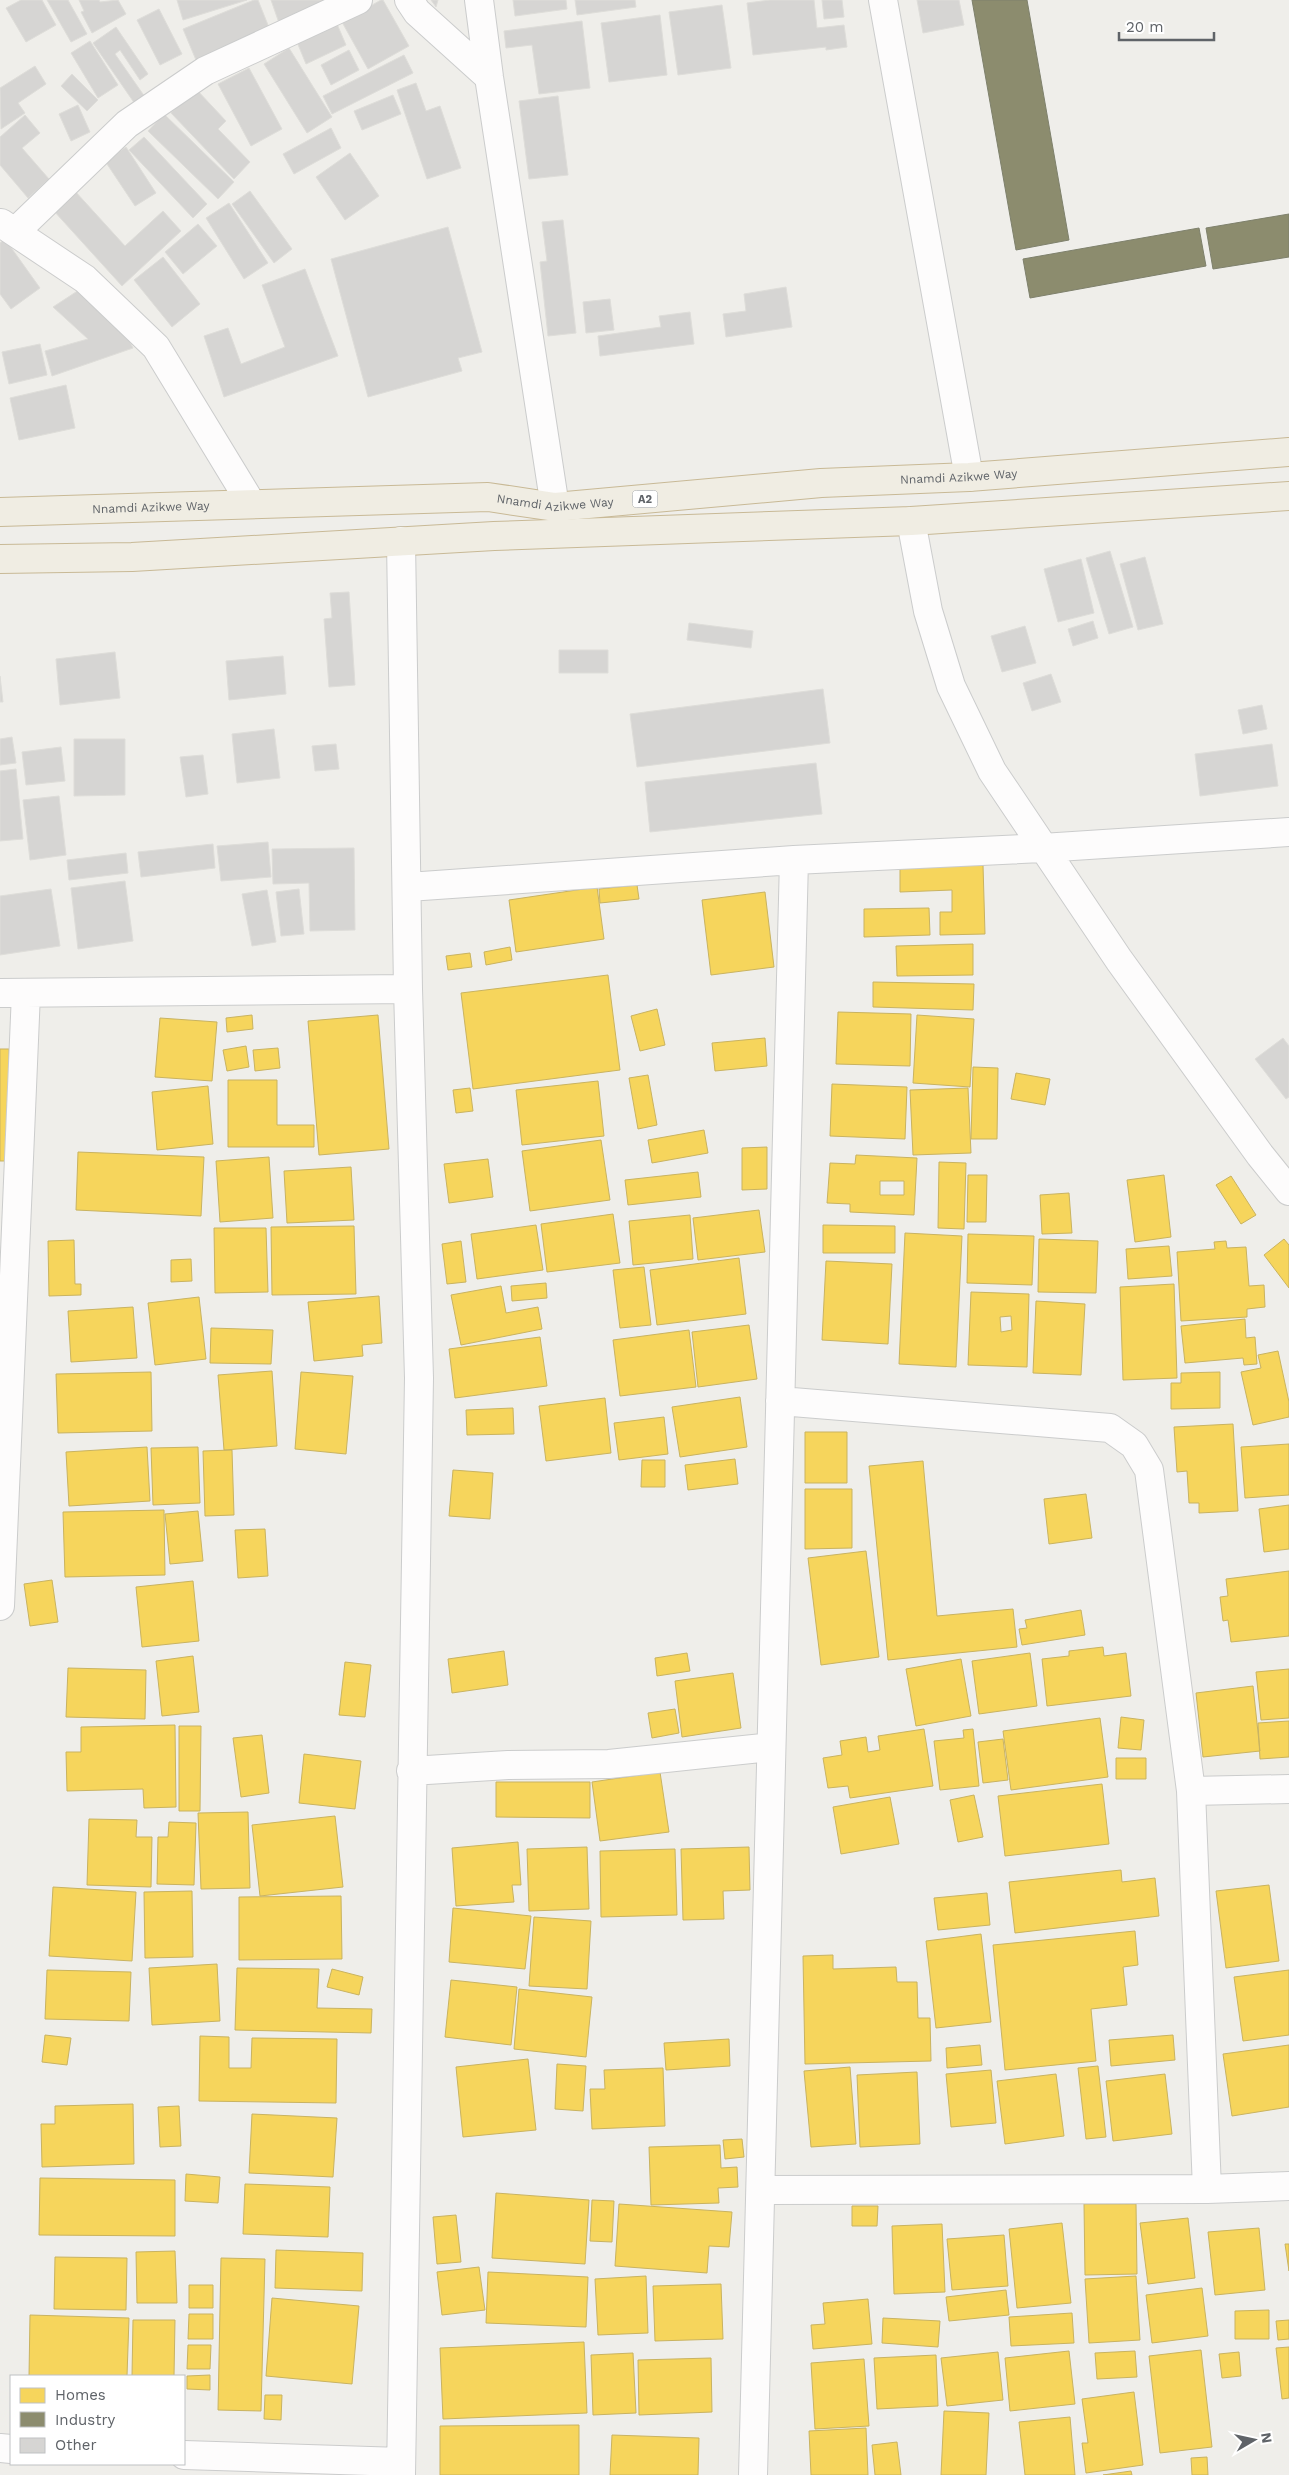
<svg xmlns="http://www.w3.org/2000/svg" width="1289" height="2475" font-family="'Work Sans',sans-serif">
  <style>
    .homes { fill: #f6d55c; stroke: #c9b360; fill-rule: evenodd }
    .industry { fill: #8c8c6e; stroke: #7e806c }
    .building { fill: #d6d5d3; stroke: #deddd9 }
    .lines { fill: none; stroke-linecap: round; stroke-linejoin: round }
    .street-casing { stroke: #cbcccc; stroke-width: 30 }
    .highway-casing { stroke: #c8b996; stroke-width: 30 }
    .street { stroke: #fdfcfc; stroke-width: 28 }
    .highway { stroke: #f0ede3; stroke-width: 28 }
    .labels { text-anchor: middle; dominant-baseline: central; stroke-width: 5; stroke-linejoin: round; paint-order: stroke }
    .shield { fill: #fff; stroke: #8f9295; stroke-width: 1 }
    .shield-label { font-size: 11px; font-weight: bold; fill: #5f6368 }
    .street-label { font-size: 12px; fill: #5f6368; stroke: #fff }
  </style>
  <rect width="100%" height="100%" fill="#efeeea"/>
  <path class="homes" d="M983,865L985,934L940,935V912H952V890L900,892V867Z
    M637,885L639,899L600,903L599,889Z
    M597,887L604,939L516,952L509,900Z
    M765,892L774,967L711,975L702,900Z
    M929,908L930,935L864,937V909Z
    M973,944V975L897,976L896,946Z
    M510,947L512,960L486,965L484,952Z
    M470,953L472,967L448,970L446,956Z
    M608,975L620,1070L473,1089L461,993Z
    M873,982L974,984L973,1010L873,1007Z
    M657,1009L665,1045L640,1051L631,1016Z
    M838,1012L911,1014L910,1066L836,1064Z
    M252,1015L253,1029L227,1032L226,1018Z
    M378,1015L389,1149L319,1155L308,1021Z
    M917,1015L974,1019L970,1087L913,1083Z
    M160,1018L217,1022L212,1081L155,1077Z
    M765,1038L767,1066L715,1071L712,1043Z
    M246,1046L249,1067L227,1071L223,1050Z
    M278,1048L280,1068L255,1071L253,1050Z
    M0,1049H9L11,1161H0Z
    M973,1067L998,1068L997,1139H971Z
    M1016,1073L1050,1079L1045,1105L1011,1099Z
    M648,1075L657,1125L638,1129L629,1078Z
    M228,1080H277V1125H314V1147H228Z
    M598,1081L604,1136L522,1145L516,1090Z
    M832,1084L907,1087L905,1139L830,1136Z
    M208,1086L213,1144L157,1150L152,1092Z
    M470,1088L473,1111L456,1113L453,1090Z
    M968,1088L971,1153L913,1155L910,1090Z
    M704,1130L708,1153L652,1163L648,1140Z
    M601,1140L610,1200L530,1211L522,1151Z
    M767,1147V1189L742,1190V1148Z
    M78,1152L204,1157L201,1216L76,1210Z
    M856,1155L917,1158L914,1215L850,1212V1204L827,1203L830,1163L855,1164ZM880,1181H904V1195H880Z
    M269,1157L273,1218L220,1222L216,1161Z
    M488,1159L493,1197L449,1203L444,1164Z
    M939,1162L966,1163L964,1229L938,1228Z
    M351,1167L354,1220L287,1223L284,1171Z
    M698,1172L701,1197L628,1205L625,1180Z
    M968,1175H987L986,1222H967Z
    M1164,1175L1171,1237L1135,1242L1127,1180Z
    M1231,1176L1256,1215L1241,1224L1216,1185Z
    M1069,1193L1072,1233L1042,1234L1040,1195Z
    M759,1210L765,1252L698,1260L693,1218Z
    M613,1214L620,1263L547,1272L541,1224Z
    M690,1215L693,1259L633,1265L629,1221Z
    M536,1225L543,1270L477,1279L471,1234Z
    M823,1225L895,1226V1253H823Z
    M354,1226L356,1294L272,1295L271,1227Z
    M214,1228H266L268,1292L215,1293Z
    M905,1233L962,1236L956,1367L899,1364Z
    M968,1234L1034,1236L1032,1285L967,1283Z
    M1039,1239L1098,1241L1096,1293L1038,1292Z
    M1284,1239L1289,1245V1288L1264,1255Z
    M74,1240L75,1284H81V1295L49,1296L48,1241Z
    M461,1241L466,1282L447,1284L442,1244Z
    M1226,1241L1227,1248L1246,1247L1249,1286L1264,1285L1265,1307L1247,1309V1317L1181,1321L1177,1252L1215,1249L1214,1242Z
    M1169,1246L1172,1276L1128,1279L1126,1249Z
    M739,1258L746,1314L657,1325L650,1270Z
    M191,1259L192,1281L171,1282V1260Z
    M826,1261L892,1264L888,1344L822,1340Z
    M644,1267L651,1325L620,1328L613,1270Z
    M546,1283L547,1298L512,1301L511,1286Z
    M1174,1284L1177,1378L1123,1380L1120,1287Z
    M501,1286L506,1313L538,1307L542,1329L461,1345L451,1295Z
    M971,1292L1029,1294L1027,1367L968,1365ZM1011,1316L1012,1330L1001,1332L1000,1317Z
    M379,1296L382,1343L362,1345L363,1356L314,1361L308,1302Z
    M199,1297L206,1359L155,1365L148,1303Z
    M1036,1301L1085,1304L1081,1375L1033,1373Z
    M133,1307L137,1358L71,1362L68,1311Z
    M1245,1319L1246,1338L1255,1337L1257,1364L1244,1365L1243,1358L1185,1363L1181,1326Z
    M749,1325L757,1379L698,1387L692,1332Z
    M211,1328L273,1330L271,1364L210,1363Z
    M689,1330L696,1387L620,1396L613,1340Z
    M540,1337L547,1386L455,1398L449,1349Z
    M1278,1351L1289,1402V1417L1253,1425L1241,1372L1261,1368L1258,1355Z
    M272,1371L277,1446L224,1450L218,1375Z
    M151,1372L152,1431L58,1433L56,1374Z
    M301,1372L353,1376L346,1454L295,1449Z
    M1220,1372V1408L1171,1409V1383H1181V1373Z
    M740,1397L747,1447L680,1457L672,1407Z
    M605,1398L611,1453L546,1461L539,1406Z
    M513,1408L514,1434L467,1435L466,1410Z
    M664,1417L668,1454L619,1460L614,1423Z
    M1233,1424L1238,1511L1199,1513V1503H1189L1187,1471L1177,1472L1174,1427Z
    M805,1432H847V1483H805Z
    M1289,1444V1495L1245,1498L1241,1447Z
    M147,1447L150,1501L69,1506L66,1452Z
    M198,1447L200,1503L153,1505L151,1448Z
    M232,1450L234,1515L205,1516L203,1451Z
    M735,1459L738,1484L688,1490L685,1465Z
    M642,1460H665V1487H641Z
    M923,1461L937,1616L1013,1609L1017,1647L888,1660L869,1466Z
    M453,1470L493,1473L490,1519L449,1516Z
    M805,1489H852V1548L805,1549Z
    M1086,1494L1092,1538L1049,1544L1044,1499Z
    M1289,1505V1549L1264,1552L1259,1509Z
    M164,1510L165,1575L65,1577L63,1512Z
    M198,1511L203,1561L170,1564L165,1514Z
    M265,1529L268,1576L238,1578L235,1530Z
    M866,1551L879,1657L821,1665L808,1558Z
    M1289,1571V1636L1231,1642L1228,1620L1223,1621L1220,1597L1228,1596L1226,1579Z
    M52,1580L58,1622L30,1626L24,1584Z
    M193,1581L199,1641L142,1647L136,1587Z
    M1081,1610L1085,1635L1022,1645L1019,1629L1027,1628L1025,1620Z
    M1103,1647L1104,1656L1126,1653L1131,1696L1047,1706L1042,1659L1069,1656V1651Z
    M504,1651L508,1685L452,1693L448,1659Z
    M687,1653L690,1671L657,1676L655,1658Z
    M1030,1653L1037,1706L979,1714L972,1661Z
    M193,1656L199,1712L162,1716L156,1661Z
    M961,1659L971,1716L916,1726L906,1669Z
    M345,1662L371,1665L365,1717L339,1715Z
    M68,1668L146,1670L145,1719L66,1717Z
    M1289,1669V1718L1261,1720L1256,1672Z
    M733,1673L741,1728L682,1737L675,1681Z
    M1253,1686L1260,1751L1203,1757L1196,1693Z
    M675,1709L679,1733L652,1738L648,1713Z
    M1121,1717L1144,1720L1141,1750L1118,1748Z
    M1100,1718L1108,1777L1011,1790L1003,1731Z
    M1289,1721V1757L1260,1759L1258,1723Z
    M175,1725L176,1807L144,1808L143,1789L67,1791L66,1752H81V1727Z
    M179,1726H201L200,1811H179Z
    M924,1729L933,1786L850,1798L848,1786L828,1788L823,1758L842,1755L840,1741L866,1737L868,1752L880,1750L878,1736Z
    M973,1729L979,1786L940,1790L934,1741L964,1738L963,1730Z
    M262,1735L269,1793L241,1797L233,1738Z
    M1003,1739L1008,1780L983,1783L978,1742Z
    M304,1754L361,1761L355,1809L299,1803Z
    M1116,1758H1146V1779H1116Z
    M660,1772L669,1832L600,1841L592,1782Z
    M496,1782H590V1818L496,1817Z
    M1102,1784L1109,1844L1005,1856L998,1796Z
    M974,1795L983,1837L958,1842L950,1800Z
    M890,1797L899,1844L841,1854L833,1807Z
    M248,1812L250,1888L201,1889L198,1813Z
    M335,1816L343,1887L260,1896L252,1825Z
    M89,1819L137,1820L136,1837H152L151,1887L87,1885Z
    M169,1822L196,1823L194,1885L157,1884L158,1837H168Z
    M518,1842L521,1885H512L514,1902L456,1906L452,1848Z
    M587,1847L589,1909L529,1911L527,1849Z
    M749,1847L750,1890L723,1891L724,1919L683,1920L681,1849Z
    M675,1849L677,1915L601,1917L600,1851Z
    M1121,1870L1122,1882L1155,1878L1159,1916L1015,1933L1009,1882Z
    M1269,1885L1279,1961L1226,1968L1216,1891Z
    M53,1887L136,1892L132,1961L49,1956Z
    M192,1891L193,1957L145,1958L144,1892Z
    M987,1893L990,1925L938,1930L934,1898Z
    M341,1896L342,1959L239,1960V1897Z
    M453,1908L531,1916L525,1969L449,1962Z
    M534,1917L591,1921L587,1989L529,1986Z
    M1135,1931L1138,1965L1123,1967L1127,2005L1091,2009L1096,2061L1005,2070L993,1945Z
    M981,1934L991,2022L936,2028L926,1941Z
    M833,1955V1969L896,1967L897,1982H917L918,2018H930L931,2061L805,2064L803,1956Z
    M217,1964L220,2021L152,2025L149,1968Z
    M237,1968L319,1969L317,2008L372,2009L371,2033L235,2030Z
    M332,1969L363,1977L359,1995L327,1987Z
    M47,1970L131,1972L129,2021L45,2019Z
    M1289,1970V2035L1243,2041L1234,1977Z
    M451,1980L517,1987L511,2045L445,2037Z
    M519,1989L592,1997L586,2057L514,2049Z
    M45,2035L71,2038L67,2065L42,2062Z
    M1173,2035L1175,2060L1111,2066L1109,2040Z
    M200,2036L229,2037V2068H251L252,2038L337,2039L336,2103L199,2101Z
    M729,2039L730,2066L666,2070L664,2043Z
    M980,2045L982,2065L947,2068L946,2048Z
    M1289,2045V2107L1232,2116L1223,2054Z
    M528,2059L536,2130L463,2137L456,2067Z
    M557,2064L586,2066L583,2111L555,2109Z
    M1098,2066L1106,2137L1086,2139L1078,2068Z
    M850,2067L856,2144L811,2147L804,2071Z
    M663,2068L665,2126L592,2129L590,2089H605L604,2070Z
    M991,2070L996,2123L951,2127L946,2074Z
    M917,2072L920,2144L860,2147L857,2075Z
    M1056,2074L1064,2136L1005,2144L997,2081Z
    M1165,2074L1172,2134L1113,2141L1106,2081Z
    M133,2104L134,2164L42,2167L41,2124H55V2106Z
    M179,2106L181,2146L160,2147L158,2107Z
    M252,2114L337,2118L333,2177L249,2173Z
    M742,2139L744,2157L725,2159L723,2140Z
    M720,2145L721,2168L737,2167L738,2187L718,2188L719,2203L651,2205L649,2147Z
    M186,2174L220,2177L218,2203L185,2201Z
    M40,2178L175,2180V2236L39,2235Z
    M245,2184L330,2187L328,2237L243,2234Z
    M496,2193L589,2200L585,2264L492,2258Z
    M592,2200L614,2201L612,2242L590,2241Z
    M619,2204L732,2212L729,2247L709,2246L707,2273L615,2266Z
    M1084,2204H1136L1137,2274L1085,2275Z
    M852,2206H878L877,2226H852Z
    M456,2215L461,2262L437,2264L433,2217Z
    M1188,2218L1195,2278L1148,2284L1140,2223Z
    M1062,2223L1071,2303L1017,2308L1009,2229Z
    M942,2224L945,2292L894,2294L892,2226Z
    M1259,2228L1265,2290L1215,2295L1208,2232Z
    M1004,2235L1008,2286L952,2290L947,2239Z
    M1285,2244H1289V2271Z
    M276,2250L363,2253L362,2291L275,2288Z
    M175,2251L177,2303H137L136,2252Z
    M55,2257L127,2258L126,2310L54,2309Z
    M221,2258L265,2259L261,2411L218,2410Z
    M479,2267L485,2310L442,2315L437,2272Z
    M488,2272L588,2277L586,2327L486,2323Z
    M646,2276L648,2333L598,2335L595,2279Z
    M1136,2276L1140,2340L1089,2343L1085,2279Z
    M721,2284L723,2339L655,2341L653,2286Z
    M189,2285H213V2308H189Z
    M1202,2288L1208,2336L1152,2343L1146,2295Z
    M1006,2290L1009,2315L949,2321L946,2297Z
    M272,2298L359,2306L352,2384L266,2376Z
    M868,2299L872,2344L813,2349L811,2325L825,2324L823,2303Z
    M1269,2310V2339H1235V2311Z
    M1072,2313L1074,2343L1011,2346L1009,2317Z
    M189,2314H213V2339H188Z
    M30,2315L129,2318L127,2376H29Z
    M883,2318L940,2321L938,2347L882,2343Z
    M133,2320H175L174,2376H132Z
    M1289,2320V2339L1278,2340L1276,2321Z
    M584,2342L587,2413L443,2419L440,2348Z
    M188,2345H211L210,2369H187Z
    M1289,2347V2398L1282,2399L1276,2348Z
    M1201,2350L1212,2447L1160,2453L1149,2356Z
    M1069,2351L1075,2404L1010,2411L1005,2358Z
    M1135,2351L1137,2377L1097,2379L1095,2353Z
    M998,2352L1003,2400L947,2406L941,2358Z
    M1239,2352L1241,2376L1222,2378L1219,2354Z
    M633,2353L636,2413L593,2415L591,2355Z
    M936,2355L938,2406L877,2409L874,2358Z
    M711,2358L712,2412L639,2415L638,2360Z
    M864,2359L869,2426L815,2429L811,2363Z
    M210,2375V2390L187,2389V2376Z
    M1134,2392L1143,2465L1086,2473L1082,2443H1088L1082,2399Z
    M265,2395H282L281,2420L264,2419Z
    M944,2411L989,2413L986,2475H941Z
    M1070,2417L1075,2475H1025L1019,2422Z
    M579,2425V2475H440V2426Z
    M866,2428L868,2475H811L809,2431Z
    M612,2435L699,2438L698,2475H610Z
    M897,2442L901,2475H875L872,2445Z
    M1207,2457L1208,2475H1192L1191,2458Z
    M1131,2471L1132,2475H1103Z"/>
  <path class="industry" d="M972,0H1027L1069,240L1016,250Z
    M1289,214V257L1213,269L1206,228Z
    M1199,228L1206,266L1030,298L1023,259Z"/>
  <path class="building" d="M21,0H42L56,25L26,42L6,8Z
    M47,0H68L87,34L71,42Z
    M79,0H99L100,2L118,0L126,14L92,33L81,12L84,11Z
    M177,0H247L183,20Z
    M254,0H258L270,30L196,60L183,29Z
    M271,0H324L326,6L279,23Z
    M381,0H383L409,46L368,69L342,22Z
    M431,0H438L436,7Z
    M513,0H566L567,9L515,16Z
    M575,0H635L636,7L577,15Z
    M770,0H814L817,28L844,25L847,47L826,50V47L753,55L747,3Z
    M822,0H842L844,17L824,19Z
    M917,0H959L964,25L923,33Z
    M722,5L731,68L678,75L669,12Z
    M159,9L182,54L160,65L137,20Z
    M660,15L667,75L609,82L601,23Z
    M582,21L590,88L539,94L532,45L506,48L504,31Z
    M337,24L346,45L306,64L297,42Z
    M116,27L148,74L140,80L120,50L115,54L145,97L135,104L93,43Z
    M90,41L118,85L98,98L71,53Z
    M289,48L332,117L307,133L264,64Z
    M349,50L359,70L331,85L321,65Z
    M404,55L413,73L332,114L323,96Z
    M35,66L46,84L18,103L25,113L1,129L0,88Z
    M249,68L282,129L251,146L218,84Z
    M72,74L98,100L87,111L61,86Z
    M416,83L426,111L440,106L461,168L427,179L397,90Z
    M196,89L226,121L218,129L250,162L234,179L171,113Z
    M393,95L401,114L362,130L354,111Z
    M558,96L568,175L529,179L519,101Z
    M78,105L90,132L71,141L59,114Z
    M164,114L234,182L218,199L148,131Z
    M25,115L40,133L22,148L49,179L28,198L0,165V137Z
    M331,128L341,148L294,174L283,154Z
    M144,137L207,204L193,218L129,150Z
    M126,147L156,193L135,206L105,161Z
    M350,153L379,196L345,220L316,177Z
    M74,190L125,246L163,211L181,231L122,286L53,210Z
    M250,191L292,249L274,263L232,204Z
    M229,203L268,263L244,279L206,218Z
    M563,220L576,333L548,336L540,262L547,261L542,222Z
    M198,224L217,246L183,274L165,252Z
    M448,227L482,352L458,358L462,371L368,397L331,259Z
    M5,239L40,288L11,309L0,294V243Z
    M163,257L200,304L172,327L134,280Z
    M305,269L338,356L224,397L204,336L228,328L241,364L285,347L262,285Z
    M786,287L792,327L726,337L723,314L746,311L744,294Z
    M79,290L112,325L120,322L133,348L52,376L45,351L88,339L53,307Z
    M610,299L614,330L586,333L583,302Z
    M690,312L694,344L600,356L598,336L661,327L659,316Z
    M40,344L47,375L9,384L2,352Z
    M66,385L75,428L19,440L10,398Z
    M1110,551L1133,627L1109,634L1086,558Z
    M1145,557L1163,624L1138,630L1120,564Z
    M1081,559L1094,613L1058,622L1044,569Z
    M349,592L355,685L329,687L324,619L332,618L330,593Z
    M1093,621L1098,638L1073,646L1068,629Z
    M689,623L753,631L751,648L687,640Z
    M1025,626L1036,663L1002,672L991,636Z
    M559,650H608V673H559Z
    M115,652L120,698L60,705L56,659Z
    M283,656L286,694L229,700L226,661Z
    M1051,674L1061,702L1032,711L1023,683Z
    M0,676L3,702H0Z
    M823,689L830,743L637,767L630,714Z
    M1262,705L1267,729L1243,734L1238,710Z
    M274,729L280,778L237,783L232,734Z
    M12,737L16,763L0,765V739Z
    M74,739H125V795L74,796Z
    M336,744L339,769L315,771L312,746Z
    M1272,744L1278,786L1200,796L1195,754Z
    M61,747L65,781L26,785L22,752Z
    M203,755L208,794L186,797L180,757Z
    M816,763L822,814L650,832L645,782Z
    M16,769L23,839L0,841V771Z
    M59,796L66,855L30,860L23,800Z
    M268,842L271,877L221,881L217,846Z
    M213,844L215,868L141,877L138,852Z
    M354,848L355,930L310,931L309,883L273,884L272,849Z
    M126,853L128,873L69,880L67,860Z
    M125,881L133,941L78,949L71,888Z
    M51,889L60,946L0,955V896Z
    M299,889L304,934L281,936L276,892Z
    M267,890L276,942L252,946L242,894Z
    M1283,1038L1289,1046V1097L1286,1099L1255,1059Z"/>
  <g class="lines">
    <defs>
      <path id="street" d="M409,0L417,12L489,77
        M479,0L489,77L555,507
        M883,0L969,477
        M1,223L85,279L156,347L251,503
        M15,232L127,124L205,71L358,0
        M911,521L928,611L951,686L992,771L1119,960L1260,1155L1289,1191
        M401,541L408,989L419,1378L401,2475
        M408,887L794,860L1042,848L1289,832
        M0,993L408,989
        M780,1401L1110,1428L1134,1445L1149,1470L1191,1791L1207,2189
        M0,1606L26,993
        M411,1771L508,1765L609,1764L771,1747
        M1191,1791L1289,1789
        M761,2190L1207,2189L1289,2186
        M0,2448L11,2449
        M184,2455L401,2462
        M753,2475L794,860"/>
      <g id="highway">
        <path id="s1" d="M0,512L488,497L555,507L821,483L969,477L1289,452"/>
        <path d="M0,559L132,557L494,536L911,521L1289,496"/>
      </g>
    </defs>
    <use href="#street" class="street-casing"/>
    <use href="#highway" class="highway-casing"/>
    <use href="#street" class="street"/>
    <use href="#highway" class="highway"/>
  </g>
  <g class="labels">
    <rect class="shield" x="632.5" y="490.5" width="25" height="17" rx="4"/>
    <g class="shield-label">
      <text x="645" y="499">A2</text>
    </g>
    <g class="street-label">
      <text stroke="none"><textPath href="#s1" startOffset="961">Nnamdi Azikwe Way</textPath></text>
      <text stroke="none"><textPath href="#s1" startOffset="556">Nnamdi Azikwe Way</textPath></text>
      <text stroke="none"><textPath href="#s1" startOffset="151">Nnamdi Azikwe Way</textPath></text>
    </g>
  </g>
  <rect x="10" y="2375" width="175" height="90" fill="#ffffff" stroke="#bfc1c3"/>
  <rect x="20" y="2388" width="25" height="15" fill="#f6d55c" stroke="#bfc1c3"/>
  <text x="55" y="2400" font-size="15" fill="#5f6368">Homes</text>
  <rect x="20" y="2412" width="25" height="15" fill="#8c8c6e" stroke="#bfc1c3"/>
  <text x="55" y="2425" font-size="15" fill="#5f6368">Industry</text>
  <rect x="20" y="2438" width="25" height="15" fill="#d6d5d3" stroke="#bfc1c3"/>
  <text x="55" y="2450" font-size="15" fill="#5f6368">Other</text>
  <g transform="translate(1254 2440) rotate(81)" stroke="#ffffff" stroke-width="4" paint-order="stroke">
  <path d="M0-4L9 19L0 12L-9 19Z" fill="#5f6368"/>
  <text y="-8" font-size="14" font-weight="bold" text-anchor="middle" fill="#5f6368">N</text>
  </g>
  <path d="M1119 32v8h95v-8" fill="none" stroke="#5f6368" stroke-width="2.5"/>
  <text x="1126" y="32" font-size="15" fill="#5f6368" stroke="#ffffff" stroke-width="4" paint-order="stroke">20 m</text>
</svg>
